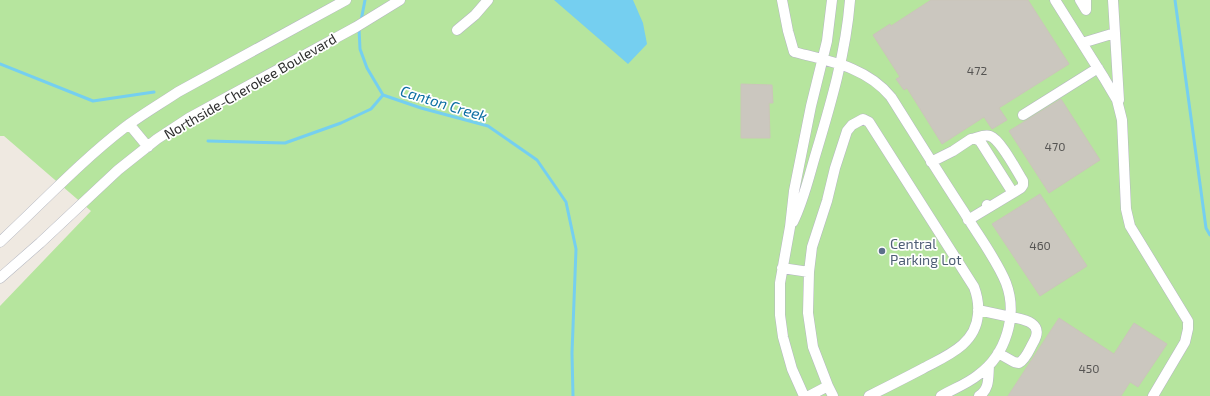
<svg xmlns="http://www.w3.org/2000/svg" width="1210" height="396" font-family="'Exo 2',sans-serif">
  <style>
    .green { fill: #b6e59e }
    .water { fill: #75cff0 }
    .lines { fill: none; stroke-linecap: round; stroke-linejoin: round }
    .stream { stroke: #75cff0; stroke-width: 3 }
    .building { fill: #cbc7bf; stroke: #cbc5ba }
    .minor-casing { stroke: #b4b7c1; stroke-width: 11 }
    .minor { stroke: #fff; stroke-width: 10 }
    .service-dot { fill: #5c6f8a; stroke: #fff; stroke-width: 1.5 }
    .labels { text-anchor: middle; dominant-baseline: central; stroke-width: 3.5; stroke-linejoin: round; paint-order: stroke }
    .number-label { font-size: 12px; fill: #555452 }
    .street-label { font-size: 14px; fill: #2e2e2e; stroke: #fff }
    .service-label { font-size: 14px; fill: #4e5e75; stroke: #fff; text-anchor: start }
    .water-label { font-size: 15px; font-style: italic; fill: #0d6fa3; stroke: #fff }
  </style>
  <rect width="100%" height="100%" fill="#efe9e1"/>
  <path class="green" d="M0,0H1210V396H0V306L91,211L4,136H0Z"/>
  <path class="water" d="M554,0H633L643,23L647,44L628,64Z"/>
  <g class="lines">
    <path class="stream" d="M1175,0L1206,228L1210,235
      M361,21L365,0
      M359,28L360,49L367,68L383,95L421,108L488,126L537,160L566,202L576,249L572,353L573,396
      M0,64L93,101L154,92
      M208,141L285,143L341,123L371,109L383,95"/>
  </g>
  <path class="building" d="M931,0H1028L1069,64L999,108L1007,120L992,129L984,117L942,144L907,88L904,90L896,79L900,77L873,35L890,24L891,26Z
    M741,84L772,85L773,103H769L770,138H741Z
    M1061,99L1100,160L1049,193L1009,131Z
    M1040,194L1087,266L1040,296L992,224Z
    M1059,318L1114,354L1134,323L1167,344L1138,387L1130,382L1121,396H1008Z"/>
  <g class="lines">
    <defs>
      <path id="minor" d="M782,0L788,31L794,52C829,61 867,67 891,97C915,135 939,174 964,212C977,234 997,260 1006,283C1018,315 1006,355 978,375C967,384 953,389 941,396
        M1055,0L1104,78L1117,100L1122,120L1126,209L1130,226L1188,321V329L1185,342L1153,396
        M1080,0L1086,10V0
        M1113,0L1119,100
        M457,30L475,15L488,0
        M1082,43L1115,33
        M1023,115L1098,68
        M129,124L148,147
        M971,139C977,138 984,134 990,136C1001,140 1016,170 1023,181V185L1021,188L988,208
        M931,162L953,151L971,139H976L980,141L1013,193
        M968,220L988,208L987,205
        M793,222C804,200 809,176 816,153C831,103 846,52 850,0
        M0,242C41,204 80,162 124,128C141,115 160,104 178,92L346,0
        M782,268L809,272
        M0,278L40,243L118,170L157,139L189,118L356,27L400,0
        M978,310C987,312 997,314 1006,316C1021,319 1046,321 1033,343C1029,350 1026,359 1019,363L1014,362L998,353
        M804,396L792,369L783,337L780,315V283L790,227L794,191L811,106L827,41L832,0
        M809,396L828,386
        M833,396L828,386L813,347L808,313L809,272L812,247L827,201L835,168L847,131L852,125L863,119L869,122L974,287C977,295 979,304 978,314C976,345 946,356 922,369C905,378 887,387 869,396
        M979,396C990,389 988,377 989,366"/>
    </defs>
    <use href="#minor" class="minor-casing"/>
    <use href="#minor" class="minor"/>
  </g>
  <circle class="service-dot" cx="882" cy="251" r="4"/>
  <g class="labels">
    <g class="number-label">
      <text x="977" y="70">472</text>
      <text x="1055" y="146">470</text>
      <text x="1040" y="245">460</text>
      <text x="1089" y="368">450</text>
    </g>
    <g class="street-label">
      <text transform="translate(250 86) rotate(-30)">Northside-Cherokee Boulevard</text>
    </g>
    <g class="service-label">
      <text x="890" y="243">Central<tspan x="890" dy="16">Parking Lot</tspan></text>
    </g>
    <g class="water-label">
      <text transform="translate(444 103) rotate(17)">Canton Creek</text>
    </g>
  </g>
</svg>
